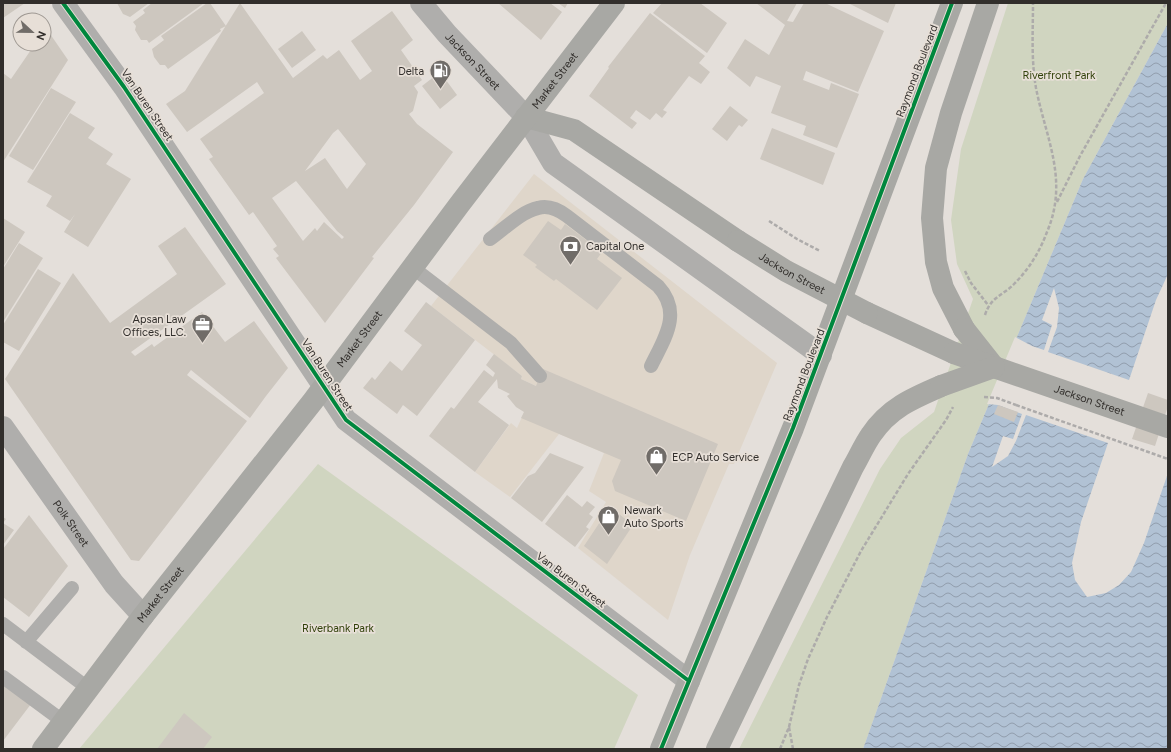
<svg xmlns="http://www.w3.org/2000/svg" width="1171" height="752" font-family="Figtree,sans-serif">
  <style>
    .commercial { fill: #dfd6ca }
    .green { fill: #d0d5c0 }
    .water { fill: url(#water-waves) }
    .pier { fill: #e4dfda }
    .building { fill: #cdc7bf; fill-rule: evenodd }
    .lines { fill: none; stroke-linecap: round; stroke-linejoin: round }
    .path { stroke: #adabaa; stroke-width: 2.5; stroke-dasharray: 4 2; stroke-linecap: butt }
    .service { stroke: #afaeac; stroke-width: 14 }
    .minor { stroke: #afaeac; stroke-width: 22 }
    .tertiary { stroke: #afaeac; stroke-width: 22 }
    .primary { stroke: #a8a8a4; stroke-width: 22 }
    .path-bridge { stroke: #adabaa; stroke-width: 2.5; stroke-dasharray: 4 2; stroke-linecap: butt }
    .primary-bridge { stroke: #a8a8a4; stroke-width: 22 }
    .cycleway-casing { stroke: #e7dfd7; stroke-width: 6 }
    .cycleway { stroke: #00873e; stroke-width: 4 }
    .labels { text-anchor: middle; dominant-baseline: central; stroke-width: 3.5; stroke-linejoin: round; paint-order: stroke }
    .street-label { font-size: 11px; fill: #312e2b; stroke: #e7dfd7 }
    .poi-label { font-size: 11px; fill: #312e2b; stroke: #e7dfd7; text-anchor: start }
    .park-label { font-size: 11px; fill: #31410a; stroke: #e7dfd7 }
  </style>
  <defs>
    <pattern id="water-waves" width="16" height="10" patternUnits="userSpaceOnUse"><rect width="16" height="10" fill="#b1c2d4"/><path d="M0 5q4-4 8 0t8 0" fill="none" stroke="#919eac"/></pattern>
  </defs>
  <rect width="100%" height="100%" fill="#e4dfda"/>
  <path class="commercial" d="M534,174L777,363L734,464H729L690,555L668,620L578,548L606,502L589,491L604,453L559,434L510,497L475,472L511,423L517,428L536,386L521,379L522,376L431,306Z"/>
  <path class="green" d="M1008,3H1168V23L1083,179L968,454L863,749H739L880,469L901,438L934,412L973,299L957,264L951,220L961,149Z
    M318,464L638,695L614,749H79Z"/>
  <path class="water" d="M1168,23V749H863L968,454L1083,179Z"/>
  <path class="pier" d="M1168,274V473L1144,543L1131,572L1119,585L1106,593L1087,597L1075,580L1072,563L1081,522L1108,443L1026,415L1016,441L1008,456L992,467L1003,436L1013,439L1022,414L998,405L987,404L1015,337L1032,346L1044,350L1052,325L1042,320L1054,288L1059,308L1057,327L1048,352L1129,380L1156,300Z"/>
  <path class="building" d="M3,3H25L3,18Z
    M117,3H149L130,17L123,14Z
    M152,3H204L149,43L147,40H141L135,30L136,26L133,22L145,13L143,10Z
    M207,3H210L226,26L220,29L221,31L168,69L165,65H160L154,57L152,49L164,40L161,36Z
    M240,3L293,78L323,55L327,59L339,50L360,80L372,71L351,41L392,11L413,40L401,50L422,80L414,86L418,92L413,111L409,114L417,124L453,152L414,205L372,257L374,258L325,323L276,258L279,256L273,249L277,246L253,212L249,215L209,159L213,157L200,139L264,93L257,82L187,132L166,104L185,91ZM338,129L366,164L347,189L325,158L305,171L333,133ZM296,181L337,231L344,237L342,239L324,222L317,231L315,228L303,241L272,198Z
    M498,3H550L562,12L541,40Z
    M558,3H568L565,8Z
    M662,3H700L727,23L707,53L653,13Z
    M756,3H797L787,21L793,22L804,3H825L884,31L858,92L806,71L803,80L829,90L831,83L859,94L837,148L803,135L806,126L771,113L781,86L756,76L750,87L727,68L745,39L769,55L785,25Z
    M848,3H896L888,23Z
    M650,13L705,56L699,63L710,72L701,84L689,76L663,110L667,112L662,118L656,113L650,120L636,110L630,118L637,123L632,129L589,96L609,68L608,67Z
    M46,28L68,60L3,162V73L11,79L35,44H44V31Z
    M302,31L316,50L292,68L278,49Z
    M440,72L457,95L440,109L422,86Z
    M51,88L76,102L33,170L9,156Z
    M730,106L748,120L742,127L739,125L727,141L712,129Z
    M70,113L95,128L88,138L113,154L106,164L131,179L88,247L64,232L75,214L70,221L46,206L52,196L27,182Z
    M772,128L835,153L823,185L760,159Z
    M3,218L25,232L3,267Z
    M548,221L561,230L565,224L602,252L597,259L622,278L597,310L556,279L554,281L535,267L537,265L523,255Z
    M185,227L226,284L131,352L135,356L152,344L154,347L202,312L225,342L254,321L288,368L266,396L250,418L191,370L187,375L247,421L139,561L131,560L5,379L73,273L110,323L177,274L158,246Z
    M19,243L43,258L3,322V269Z
    M38,269L61,283L19,351L3,342V325Z
    M426,302L475,340L417,416L403,405L397,414L363,388L372,377L375,380L390,361L402,371L422,345L404,331Z
    M494,354L522,376L521,379L536,386L543,369L718,444L686,521L615,491L612,481L621,460L521,418L524,412L516,407L507,396L510,394L498,388L497,379L478,402L509,425L475,472L429,436L451,407L454,409L484,370L493,377L495,373L486,365Z
    M1148,393L1168,400V406L1155,446L1132,439Z
    M998,405L1018,412L1014,422L994,414Z
    M550,453L584,467L542,522L511,498L528,476L535,473Z
    M567,495L582,507L587,501L595,507L589,514L593,517L586,527L589,529L575,547L545,524Z
    M610,507L633,525L607,564L584,546Z
    M29,515L68,566L29,617L3,597V549Z
    M3,517L6,519L3,523L14,530L3,545Z
    M3,683L31,704L3,741Z
    M184,713L212,737L203,749H157Z"/>
  <g class="lines">
    <path class="path" d="M1057,202L1080,156L1166,3
      M769,221L797,239L820,251
      M965,271L971,283L988,305
      M985,315C991,296 1003,296 1015,283C1029,269 1040,251 1047,232C1069,180 1046,139 1036,88C1031,60 1033,31 1033,3
      M1016,405L1168,459
      M789,727L799,685L808,659L827,617L861,551L908,474L946,420L953,407
      M780,749L789,727L793,749"/>
    <path class="service" d="M490,239C503,230 522,211 538,208C548,205 559,210 567,216L658,286C683,313 664,339 651,366
      M412,267L511,343L540,376
      M3,624L89,689
      M26,642L72,588
      M3,677L64,722"/>
    <path class="minor" id="s1" d="M3,427L114,584L143,616"/>
    <g class="tertiary">
      <path d="M63,3L124,87L346,420L689,681"/>
      <path id="s2" d="M421,3L447,34L526,117L553,163L821,355"/>
    </g>
    <g class="primary">
      <path d="M526,117L574,130L738,241"/>
      <path d="M867,313L954,353"/>
      <path d="M964,329L943,288L936,262L932,218L936,168L951,113L988,3"/>
      <path id="s3" d="M994,367L1168,427"/>
      <path id="s4" d="M43,749L143,616L313,401L459,205L614,3"/>
      <path d="M661,749L793,428L952,3"/>
      <path d="M717,749L853,467C859,457 864,445 871,435C889,408 913,398 941,386"/>
    </g>
    <path class="path-bridge" d="M984,397L997,398L1016,405"/>
    <g class="primary-bridge">
      <path id="s5" d="M738,241L786,271L867,313"/>
      <path d="M964,329L994,367"/>
      <path d="M954,353L994,367"/>
      <path d="M941,386L994,367"/>
    </g>
    <defs>
      <path id="cycleway" d="M63,3L124,87L346,420L689,681
        M661,749L793,428L952,3"/>
    </defs>
    <use href="#cycleway" class="cycleway-casing"/>
    <use href="#cycleway" class="cycleway"/>
  </g>
  <defs>
    <symbol id="fuel-pin" viewBox="-11 -11 22 30"><path d="M0 17L-7.5 6A9.5 9.5 0 1 1 7.5 6Z" fill="#706c68" stroke="#e7dfd7"/><path d="M-5.5-6h7V0h2V4h1.3V-2.5L3-4.5l.8-.8L6-3V5H2.5V1h-1V6h-7ZM-4.2-4.7v3.2H.2V-4.7Z" fill="#fff"/></symbol>
    <symbol id="bank-pin" viewBox="-11 -11 22 30"><path d="M0 17L-7.5 6A9.5 9.5 0 1 1 7.5 6Z" fill="#706c68" stroke="#e7dfd7"/><path d="M-6-4H6V4H-6ZM0-2.3a2.3 2.3 0 1 0 0 4.6a2.3 2.3 0 1 0 0-4.6Z" fill="#fff"/></symbol>
    <symbol id="office-pin" viewBox="-11 -11 22 30"><path d="M0 17L-7.5 6A9.5 9.5 0 1 1 7.5 6Z" fill="#706c68" stroke="#e7dfd7"/><path d="M-6-3h4V-5.5h4V-3h4V5H-6ZM-1-4.5V-3h2v-1.5ZM-6 0V1H6V0Z" fill="#fff"/></symbol>
    <symbol id="shop-pin" viewBox="-11 -11 22 30"><path d="M0 17L-7.5 6A9.5 9.5 0 1 1 7.5 6Z" fill="#706c68" stroke="#e7dfd7"/><path d="M-5-2.5h2.3a2.7 3.5 0 0 1 5.4 0H5L5.5 6h-11ZM-1.5-2.5h3a1.5 2.3 0 0 0-3 0Z" fill="#fff"/></symbol>
  </defs>
  <g fill-rule="evenodd">
    <use href="#fuel-pin" x="428" y="58" width="25" height="34"/>
    <use href="#bank-pin" x="558" y="234" width="25" height="34"/>
    <use href="#office-pin" x="190" y="312" width="25" height="34"/>
    <use href="#shop-pin" x="644" y="444" width="25" height="34"/>
    <use href="#shop-pin" x="596" y="504" width="25" height="34"/>
  </g>
  <g class="labels">
    <g class="street-label">
      <text stroke="none"><textPath href="#s2" startOffset="78">Jackson Street</textPath></text>
      <text transform="translate(917 71) rotate(-69)">Raymond Boulevard</text>
      <text stroke="none"><textPath href="#s4" startOffset="842">Market Street</textPath></text>
      <text transform="translate(147 105) rotate(56)">Van Buren Street</text>
      <text stroke="none"><textPath href="#s5" startOffset="63">Jackson Street</textPath></text>
      <text stroke="none"><textPath href="#s4" startOffset="518">Market Street</textPath></text>
      <text transform="translate(327 375) rotate(57)">Van Buren Street</text>
      <text transform="translate(804 375) rotate(-69)">Raymond Boulevard</text>
      <text stroke="none"><textPath href="#s3" startOffset="101">Jackson Street</textPath></text>
      <text stroke="none"><textPath href="#s1" startOffset="118">Polk Street</textPath></text>
      <text transform="translate(571 580) rotate(37)">Van Buren Street</text>
      <text stroke="none"><textPath href="#s4" startOffset="194">Market Street</textPath></text>
    </g>
    <g class="poi-label">
      <text x="424" y="71" text-anchor="end">Delta</text>
      <text x="586" y="246">Capital One</text>
      <text x="186" y="319" text-anchor="end">Apsan Law<tspan x="186" dy="13">Offices, LLC.</tspan></text>
      <text x="672" y="457">ECP Auto Service</text>
      <text x="624" y="510">Newark<tspan x="624" dy="13">Auto Sports</tspan></text>
    </g>
    <g class="park-label">
      <text x="1059" y="75">Riverfront Park</text>
      <text x="338" y="628">Riverbank Park</text>
    </g>
  </g>
  <rect width="1171" height="752" fill="none" stroke="#312e2b" stroke-width="8"/>
  <g transform="translate(32 32) rotate(112)"><circle r="19" fill="#e7dfd7" stroke="#9e9892"/>
  <path d="M0-3L7 15L0 10L-7 15Z" fill="#706c68"/>
  <text y="-6" font-size="11" font-weight="bold" text-anchor="middle" fill="#312e2b">N</text>
  </g>
</svg>
